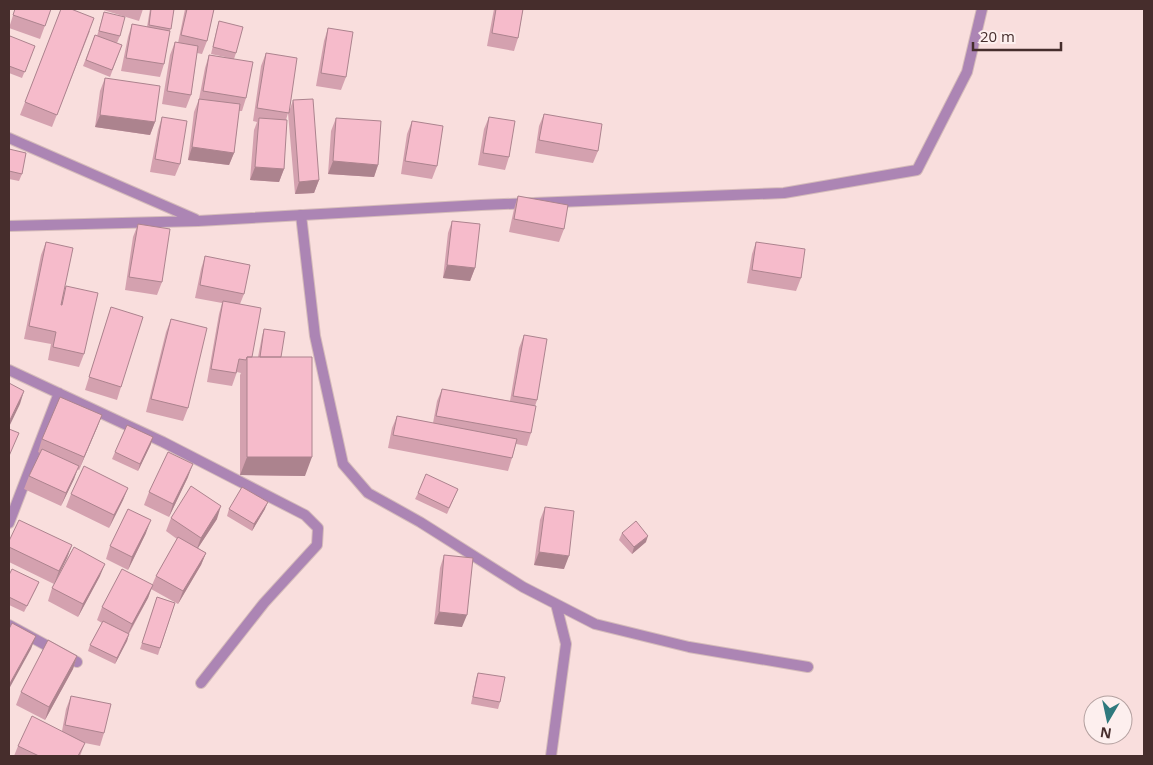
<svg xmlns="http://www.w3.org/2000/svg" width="1153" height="765" font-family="'Open Sans',sans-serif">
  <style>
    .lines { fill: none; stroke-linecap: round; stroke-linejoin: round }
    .service-casing { stroke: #d5bbba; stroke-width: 12 }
    .minor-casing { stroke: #d5bbba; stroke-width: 12 }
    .service { stroke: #ac85b4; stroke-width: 10 }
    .minor { stroke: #ac85b4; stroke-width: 10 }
    .wall { fill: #d4a1af }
    .shaded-wall { fill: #ac838e }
    .building { fill: #f6bbcb; stroke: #ac838e }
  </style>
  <rect width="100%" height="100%" fill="#f9dedd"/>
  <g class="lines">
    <defs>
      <path id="service" d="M301,215L315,336L343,464L368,493L420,522L523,587L595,624L689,647L808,667
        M551,756L566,644L556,604"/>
      <path id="minor" d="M9,138L195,219
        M9,226L198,221L481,205L784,193L917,170L967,72L982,9
        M9,370L163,442L305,515L318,528L317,545L264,603L201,683
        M9,523L59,393
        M9,625L77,662"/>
    </defs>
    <use href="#service" class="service-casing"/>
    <use href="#minor" class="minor-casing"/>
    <use href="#service" class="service"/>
    <use href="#minor" class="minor"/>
  </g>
  <path class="wall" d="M15,9H51L40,39L9,28Z
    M61,9L90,31L52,127L20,115Z
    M100,9H143L139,21Z
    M150,9H174L164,64L160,77L121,71L128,37L132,24L147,27Z
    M185,9H214L207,41L202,54L197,53L191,95L186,108L162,104L170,55L175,42L178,43Z
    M494,9H523L518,38L514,51L487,46Z
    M104,12L120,36L117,43L113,42L122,45L110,77L83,66L95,35L97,36Z
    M219,21L236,53L234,59L246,98L242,111H239L234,153L229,165L188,160L194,112L199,99L205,68L209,55L230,58L211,54L217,28Z
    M328,28L346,77L341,90L316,86L324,41Z
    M9,39L35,46L22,78L9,73Z
    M266,53L289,112L293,100L319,180L314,193L295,194L288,113L286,120L284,169L279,182L250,180L254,130L257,122L253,121L261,66Z
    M105,78L155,122L150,135L95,127L100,91Z
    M544,114L598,151L593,163L535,153L539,126Z
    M162,117L180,164L175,176L150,172L158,130Z
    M489,117L509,157L505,170L478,165L484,129Z
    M336,118L378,165L374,177L328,174L331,131Z
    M412,121L437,166L432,179L401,174L407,134Z
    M9,149L22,174L19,181L9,179Z
    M518,196L564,229L559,242L509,232L514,209Z
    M452,221L475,268L470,281L443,278L448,233Z
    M138,224L162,282L157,295L125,290L133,237Z
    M46,242L63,295L66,286L84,354L79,367L48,360L51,344L24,339L41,255Z
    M756,242L801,278L796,291L747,283L752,254Z
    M205,256L244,294L240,304L252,357H258L262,336L264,329L281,357L305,476L240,475V375L241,373L237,372L232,386L207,382L219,314L222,303L195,298L201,269Z
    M111,307L121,387L117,400L85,390Z
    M171,319L188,408L183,421L146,412L166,332Z
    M524,335L537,400L535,406L531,433L527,446L516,444L512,458L508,471L388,448L392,428L397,416L433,423L437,401L442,389L510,401L519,348Z
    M102,415L79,470L77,469L74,479L61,506L24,489L29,476L40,453L38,452L42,439Z
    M151,444L138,471L112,459L115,452Z
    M188,477L169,517L144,505L149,492Z
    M128,488L123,500L109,528L66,507L71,494Z
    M458,489L447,514L415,499L418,493Z
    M545,507L564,569L534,565L540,520Z
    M229,509H265L252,531L227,516Z
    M171,518L217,519L198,548L206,553L201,565L178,604L151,589L148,598L129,634L127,641L115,664L88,651L90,645L102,623L97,620L102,607L152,585L156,576L177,539L166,531Z
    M146,533L128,570L106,559L110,546Z
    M622,533L646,542L632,554L619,540Z
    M9,541L72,545L67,558L54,584L9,562Z
    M444,555L462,627L434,624L440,568Z
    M9,575L39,582L36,589L24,612L9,605Z
    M100,576L78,617L48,601L52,588Z
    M157,597L175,603L158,655L140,649Z
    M77,656L73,669L45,720L16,705L21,692Z
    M478,673L500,702L498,709L471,704L476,679Z
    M71,696L104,733L100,746L85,743L80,756H14L18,746L62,731L66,709Z"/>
  <path class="shaded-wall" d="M100,115L155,122L150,135L95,127Z
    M192,147L234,153L229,165L188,160Z
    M333,161L378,165L374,177L328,174Z
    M255,167L284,169L279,182L250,180Z
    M319,180L314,193L295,194L299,182Z
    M447,265L475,268L470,281L443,278Z
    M24,391L20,404L9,427V422Z
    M102,415L97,428L79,470L84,457Z
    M153,437L151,444L138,471L140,464Z
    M247,457H312L305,476L240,475Z
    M193,464L188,477L169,517L173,504Z
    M79,466L74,479L61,506L66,493Z
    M128,488L123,500L109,528L114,515Z
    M268,502L265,509L252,531L254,524Z
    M221,506L217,519L196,551L201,538Z
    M151,520L146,533L128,570L132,557Z
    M648,536L646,542L632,554L634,547Z
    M72,545L67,558L54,584L59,571Z
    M539,552L569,556L564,569L534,565Z
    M206,553L201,565L178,604L183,591Z
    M105,564L100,576L78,617L83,604Z
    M153,585L148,598L127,636L132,624Z
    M439,612L467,615L462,627L434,624Z
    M129,634L127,641L115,664L117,658Z
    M36,636L31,649L9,689V685Z
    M77,656L73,669L45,720L49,707Z"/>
  <path class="building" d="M15,9H51L45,26L13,15Z
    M61,9H71L94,18L57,115L25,102Z
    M151,9H174L171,29L149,25Z
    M187,9H214L207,41L181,35Z
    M496,9H523L518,38L492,33Z
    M104,12L125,17L120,36L99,31Z
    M219,21L243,27L236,53L213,47Z
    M132,24L170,31L164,64L126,58Z
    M328,28L353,32L346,77L321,73Z
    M95,35L122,45L112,70L86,60Z
    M10,36L35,46L25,72L9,66V39Z
    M175,42L198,46L191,95L167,91Z
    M266,53L297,58L289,113L257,108Z
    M209,55L253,62L246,98L203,91Z
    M105,78L160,86L155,122L100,115Z
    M199,99L240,104L234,153L192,147Z
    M313,99L319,180L299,182L293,100Z
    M544,114L602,124L598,151L539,140Z
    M162,117L187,121L180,164L155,159Z
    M489,117L515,121L509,157L483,153Z
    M259,118L287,120L284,169L255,167Z
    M336,118L381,121L378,165L333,161Z
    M412,121L443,126L437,166L405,161Z
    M9,149L26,153L22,174L9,171Z
    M518,196L568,205L564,229L514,219Z
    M452,221L480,224L475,268L447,265Z
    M138,224L170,229L162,282L129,277Z
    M46,242L73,248L61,305H62L66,286L98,293L84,354L53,347L56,332L29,326Z
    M756,242L805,249L801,278L752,270Z
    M205,256L250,265L244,294L200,285Z
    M223,301L261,308L252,357H247L246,360L239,359L236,373L211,369Z
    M111,307L143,317L121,387L89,377Z
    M171,319L207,328L188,408L151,399Z
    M264,329L285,332L281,357H260Z
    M524,335L547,339L537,400L513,396Z
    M247,357H312V457H247Z
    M9,383L24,391L9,422Z
    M442,389L536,406L531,433L436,416Z
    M60,397L102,415L84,457L42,439Z
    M397,416L517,439L512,458L393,435Z
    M127,425L153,437L140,464L115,452Z
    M9,429L19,433L9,456Z
    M42,449L79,466L66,493L29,476Z
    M168,452L193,464L173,504L149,492Z
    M84,466L128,488L114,515L71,494Z
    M426,474L458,489L449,508L418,493Z
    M191,486L221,506L201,538L171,518Z
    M242,487L268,502L254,524L229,509Z
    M545,507L574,511L569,556L539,552Z
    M128,509L151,520L132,557L110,546Z
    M19,520L72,545L59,571L9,547V541Z
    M636,521L648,536L634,547L622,533Z
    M178,537L206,553L183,591L156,576Z
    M74,547L105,564L83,604L52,588Z
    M444,555L473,558L467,615L439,612Z
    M12,569L39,582L27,606L9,597V575Z
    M122,569L153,585L132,624L102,607Z
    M157,597L175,603L160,648L142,643Z
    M103,621L129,634L117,658L90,645Z
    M12,623L36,636L9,685V629Z
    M48,640L77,656L49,707L21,692Z
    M478,673L505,677L500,702L473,697Z
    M71,696L111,704L104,733L65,725Z
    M32,716L85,743L78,756H39L18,746Z"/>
  <rect width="1153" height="765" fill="none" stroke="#462d2c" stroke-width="20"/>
  <g transform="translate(1108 720) rotate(189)"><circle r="24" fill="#fdefee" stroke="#b4a1a0"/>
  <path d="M0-4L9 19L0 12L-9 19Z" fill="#2f797d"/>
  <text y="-8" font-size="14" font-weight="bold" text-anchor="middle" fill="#462d2c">N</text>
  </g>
  <path d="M973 42v8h88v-8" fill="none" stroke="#462d2c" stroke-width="2.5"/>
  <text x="980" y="42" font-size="15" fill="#462d2c" stroke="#fdefee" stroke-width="4" paint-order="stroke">20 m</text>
</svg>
